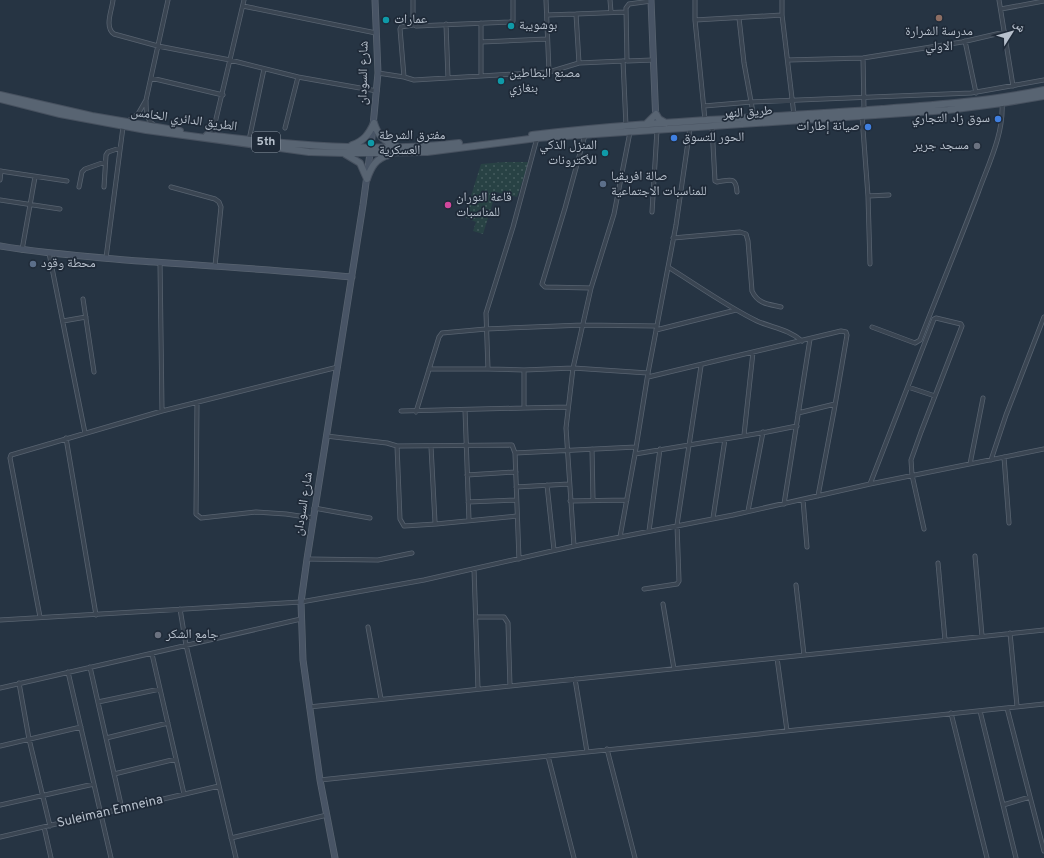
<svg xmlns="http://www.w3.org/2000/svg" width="1044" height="858" font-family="Overpass,'Noto Naskh Arabic',sans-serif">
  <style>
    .grass { fill: url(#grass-dots) }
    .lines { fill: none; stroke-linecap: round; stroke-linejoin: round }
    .street-casing { stroke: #586370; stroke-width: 5 }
    .secondary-casing { stroke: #586370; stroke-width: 7 }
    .primary-casing { stroke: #47515f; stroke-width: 8 }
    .street { stroke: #3a4552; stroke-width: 3.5 }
    .secondary { stroke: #485465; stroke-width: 5.5 }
    .primary { stroke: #586472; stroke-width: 6 }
    .education-dot { fill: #8d6e63; stroke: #1f2a38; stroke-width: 1.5 }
    .culture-dot { fill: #0f9aa8; stroke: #1f2a38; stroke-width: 1.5 }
    .shop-dot { fill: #3f7fe0; stroke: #1f2a38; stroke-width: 1.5 }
    .worship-dot { fill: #6b7280; stroke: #1f2a38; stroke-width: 1.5 }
    .service-dot { fill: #5c6f8a; stroke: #1f2a38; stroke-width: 1.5 }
    .hotel-dot { fill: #d1479c; stroke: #1f2a38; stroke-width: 1.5 }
    .labels { text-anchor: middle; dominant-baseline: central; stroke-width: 3.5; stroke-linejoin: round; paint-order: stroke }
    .shield { fill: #1f2a38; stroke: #8993a0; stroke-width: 1 }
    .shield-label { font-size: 12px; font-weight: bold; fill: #b7c0cc }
    .poi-label { font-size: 13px; fill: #b7c0cc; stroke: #1f2a38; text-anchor: start }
    .street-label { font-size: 13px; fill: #b7c0cc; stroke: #1f2a38 }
  </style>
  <defs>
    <pattern id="grass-dots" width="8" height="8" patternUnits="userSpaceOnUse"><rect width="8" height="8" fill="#284244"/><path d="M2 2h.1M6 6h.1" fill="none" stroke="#455c5e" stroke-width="1.8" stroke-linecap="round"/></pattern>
  </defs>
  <rect width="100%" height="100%" fill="#263443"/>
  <path class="grass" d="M504,162H529L517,197L496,192L483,234L473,231L476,222L466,218L468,213L466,212L481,164Z"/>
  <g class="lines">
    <defs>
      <path id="street" d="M113,0C112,10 104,27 114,34L158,46L230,60L298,77L377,91
        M413,0V23L416,26L511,22L513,21V0
        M546,0L549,72
        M610,0L611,12
        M695,0V20L705,120
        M782,0V15L794,115
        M999,0L1013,86
        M651,1L629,4L626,8L627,61L653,60
        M243,6L376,33
        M1001,9L1044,1
        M547,15L576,14
        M739,18L744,63L754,118
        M695,20L782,15
        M481,23V76
        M446,24L448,78
        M965,41L976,93
        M481,42L547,39
        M863,58L864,110
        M788,60L863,58L962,42L1005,32
        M623,61L626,126
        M579,63L624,61
        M378,73L404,77L414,80L549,72L579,63L576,14L626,12
        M404,77L400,29L401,27L413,25
        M151,78L223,95
        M146,101C146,111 146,120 155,126
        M704,106L751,102L971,93L1044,80
        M862,116L868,196L870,264
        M128,121L138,114L146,100L168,0
        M712,127L715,181L717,182C730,180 736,176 737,192
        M285,128L298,77
        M585,135L565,208L542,284L545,287L591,288
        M212,136L244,0
        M249,140L264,69
        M0,171L67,181
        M0,180L1,171
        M79,187L82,172L85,169L105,162
        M104,187L106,155L108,152L120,148
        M171,187L215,199L219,202L221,207L215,266
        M868,196L889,195
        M0,200L60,209
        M652,212L657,130
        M673,238L740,232L746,234L748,241L752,291C758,304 768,304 781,307
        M22,250L35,177
        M49,253L85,433
        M106,258L123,127
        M160,262L162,411
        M668,267C697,285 726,306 757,321C773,328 788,329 802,341
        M83,299L94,372
        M63,321L86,317
        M872,327L915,343L920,340C939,291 959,243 978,193C988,165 1004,134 1002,103
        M656,330L736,310
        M429,369H488L524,370L573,368L648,373
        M488,369L486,313L513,227L537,138
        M524,370V408L568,407
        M648,377L841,331L846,332L847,335L834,411L818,496
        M908,387L935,396
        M197,403L196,514L201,518L256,512L286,514L313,518
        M465,410L469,520
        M401,411L524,408
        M416,412L439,337L442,333L486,329L583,325L657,326
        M798,413L835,404
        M744,435L753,352
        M326,436L387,443L397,446L512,445L515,453L519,559
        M66,438L96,615
        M397,446L400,519L404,526L436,524
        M431,447L435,522L436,524L517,516
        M592,449L593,500
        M515,453L636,447
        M635,454L767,432L797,426
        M1004,457L1009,523
        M991,460L1006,415L1044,317
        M970,464L983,398
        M467,475L516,472
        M870,484L934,319L936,318L961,324L962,326L921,432L911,460L912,475L924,529
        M547,485L554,550
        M516,487L569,484
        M803,500L807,547
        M570,501L627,500
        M468,502L516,500
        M784,504L810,339
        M314,508L370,518
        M748,511L763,432
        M713,518L725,439
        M649,531L660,449
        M620,537L635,454L648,373L676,225L690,128
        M574,546L566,428L573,368L591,288L614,214L630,132
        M975,556L982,636
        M307,559L378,560L412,553
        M938,563L945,640
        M474,569L478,689
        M796,585L804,655
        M644,589L677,584L679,581L677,525L701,366
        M663,604L674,669
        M180,609L186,645L236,858
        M40,617L10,458L11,455L162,411L338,367
        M476,617H504L508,623L510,686
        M0,620L301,602L424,580L574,546L733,515L870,484L1044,449
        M368,627L381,699
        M1010,633L1017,706
        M152,654L184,794
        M777,658L787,731
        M90,667L122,809
        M68,672L111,858
        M575,679L587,752
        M19,683L29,739L50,826
        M0,688L301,619
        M98,702L160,689
        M309,707L1044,630
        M1007,708L1044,851
        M980,711L1016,858
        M951,713L987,858
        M106,738L168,723
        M0,746L81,727
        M607,749L635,858
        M548,756L574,858
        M114,774L176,759
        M320,780L1044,704
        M0,805L94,784
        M1003,805L1030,797
        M44,827L51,858
        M0,837L219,786
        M231,838L327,815"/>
      <path id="secondary" d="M651,0L656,124
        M371,147L378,73L375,0
        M0,246C46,254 93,257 139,261C210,266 281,270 352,277
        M335,858L320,780L303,660L301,602L307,559L363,205L370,153"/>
      <path id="primary" d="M0,95L92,116L180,131
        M0,99L60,114L146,130L309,152L344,153L427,152L537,138L948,110L1002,103L1044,96
        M374,123C378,135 383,141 395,145
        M646,124L656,114L659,119L666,123
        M207,135C288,145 378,153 459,143
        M532,135C648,121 765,118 882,109C936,105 991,101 1044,90
        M352,145C364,141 369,134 374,123
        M345,154L360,163L367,179
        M367,179C371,167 376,158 389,155"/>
    </defs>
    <use href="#street" class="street-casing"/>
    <use href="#secondary" class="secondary-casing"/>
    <use href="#primary" class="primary-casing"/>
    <use href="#street" class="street"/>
    <use href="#secondary" class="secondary"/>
    <use href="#primary" class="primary"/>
  </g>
  <circle class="education-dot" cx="939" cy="18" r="4"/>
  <g class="culture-dot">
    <circle cx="386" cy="20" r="4"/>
    <circle cx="511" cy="26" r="4"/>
    <circle cx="501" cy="81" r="4"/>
    <circle cx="371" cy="143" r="4"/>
    <circle cx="605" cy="153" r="4"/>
  </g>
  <g class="shop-dot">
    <circle cx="998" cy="119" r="4"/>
    <circle cx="868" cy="127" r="4"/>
    <circle cx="674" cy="138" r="4"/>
  </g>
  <g class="worship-dot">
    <circle cx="977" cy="146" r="4"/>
    <circle cx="158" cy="635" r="4"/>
  </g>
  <g class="service-dot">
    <circle cx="603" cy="184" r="4"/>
    <circle cx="33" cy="264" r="4"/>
  </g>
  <circle class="hotel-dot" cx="448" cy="205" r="4"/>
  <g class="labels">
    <rect class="shield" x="252" y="132" width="28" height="20" rx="3"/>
    <g class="shield-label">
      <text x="266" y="142">5th</text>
    </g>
    <g class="poi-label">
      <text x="394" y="20">عمارات</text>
      <text x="519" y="26">بوشويبة</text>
      <text x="939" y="32" text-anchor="middle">مدرسة الشرارة<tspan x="939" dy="15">الاولي</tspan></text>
      <text x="509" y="74">مصنع البطاطين<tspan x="509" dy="15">بنغازي</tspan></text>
      <text x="990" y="119" text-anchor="end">سوق زاد التجاري</text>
      <text x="860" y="127" text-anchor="end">صيانة إطارات</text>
      <text x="379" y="136">مفترق الشرطة<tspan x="379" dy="15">العسكرية</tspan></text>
      <text x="682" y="138">الحور للتسوق</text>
      <text x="597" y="146" text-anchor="end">المنزل الذكي<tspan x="597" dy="15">للأكترونات</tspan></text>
      <text x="969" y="146" text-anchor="end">مسجد جرير</text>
      <text x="611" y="177">صالة افريقيا<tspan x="611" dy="15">للمناسبات الاجتماعية</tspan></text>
      <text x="456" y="198">قاعة النوران<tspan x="456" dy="15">للمناسبات</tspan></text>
      <text x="41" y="264">محطة وقود</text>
      <text x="166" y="635">جامع الشكر</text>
    </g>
    <g class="street-label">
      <text transform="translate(364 73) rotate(-89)">شارع السودان</text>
      <text transform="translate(748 113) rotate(-4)">طريق النهر</text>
      <text transform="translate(184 120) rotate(8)">الطريق الدائري الخامس</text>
      <text transform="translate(304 504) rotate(-81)">شارع السودان</text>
      <text transform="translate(110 812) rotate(-13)">Suleiman Emneina</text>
    </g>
  </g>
  <g transform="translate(1012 32) rotate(53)" stroke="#1f2a38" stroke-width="3" paint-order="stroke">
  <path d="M0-3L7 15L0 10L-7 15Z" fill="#b7c0cc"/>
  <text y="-6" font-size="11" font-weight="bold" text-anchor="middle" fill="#b7c0cc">ش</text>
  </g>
</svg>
